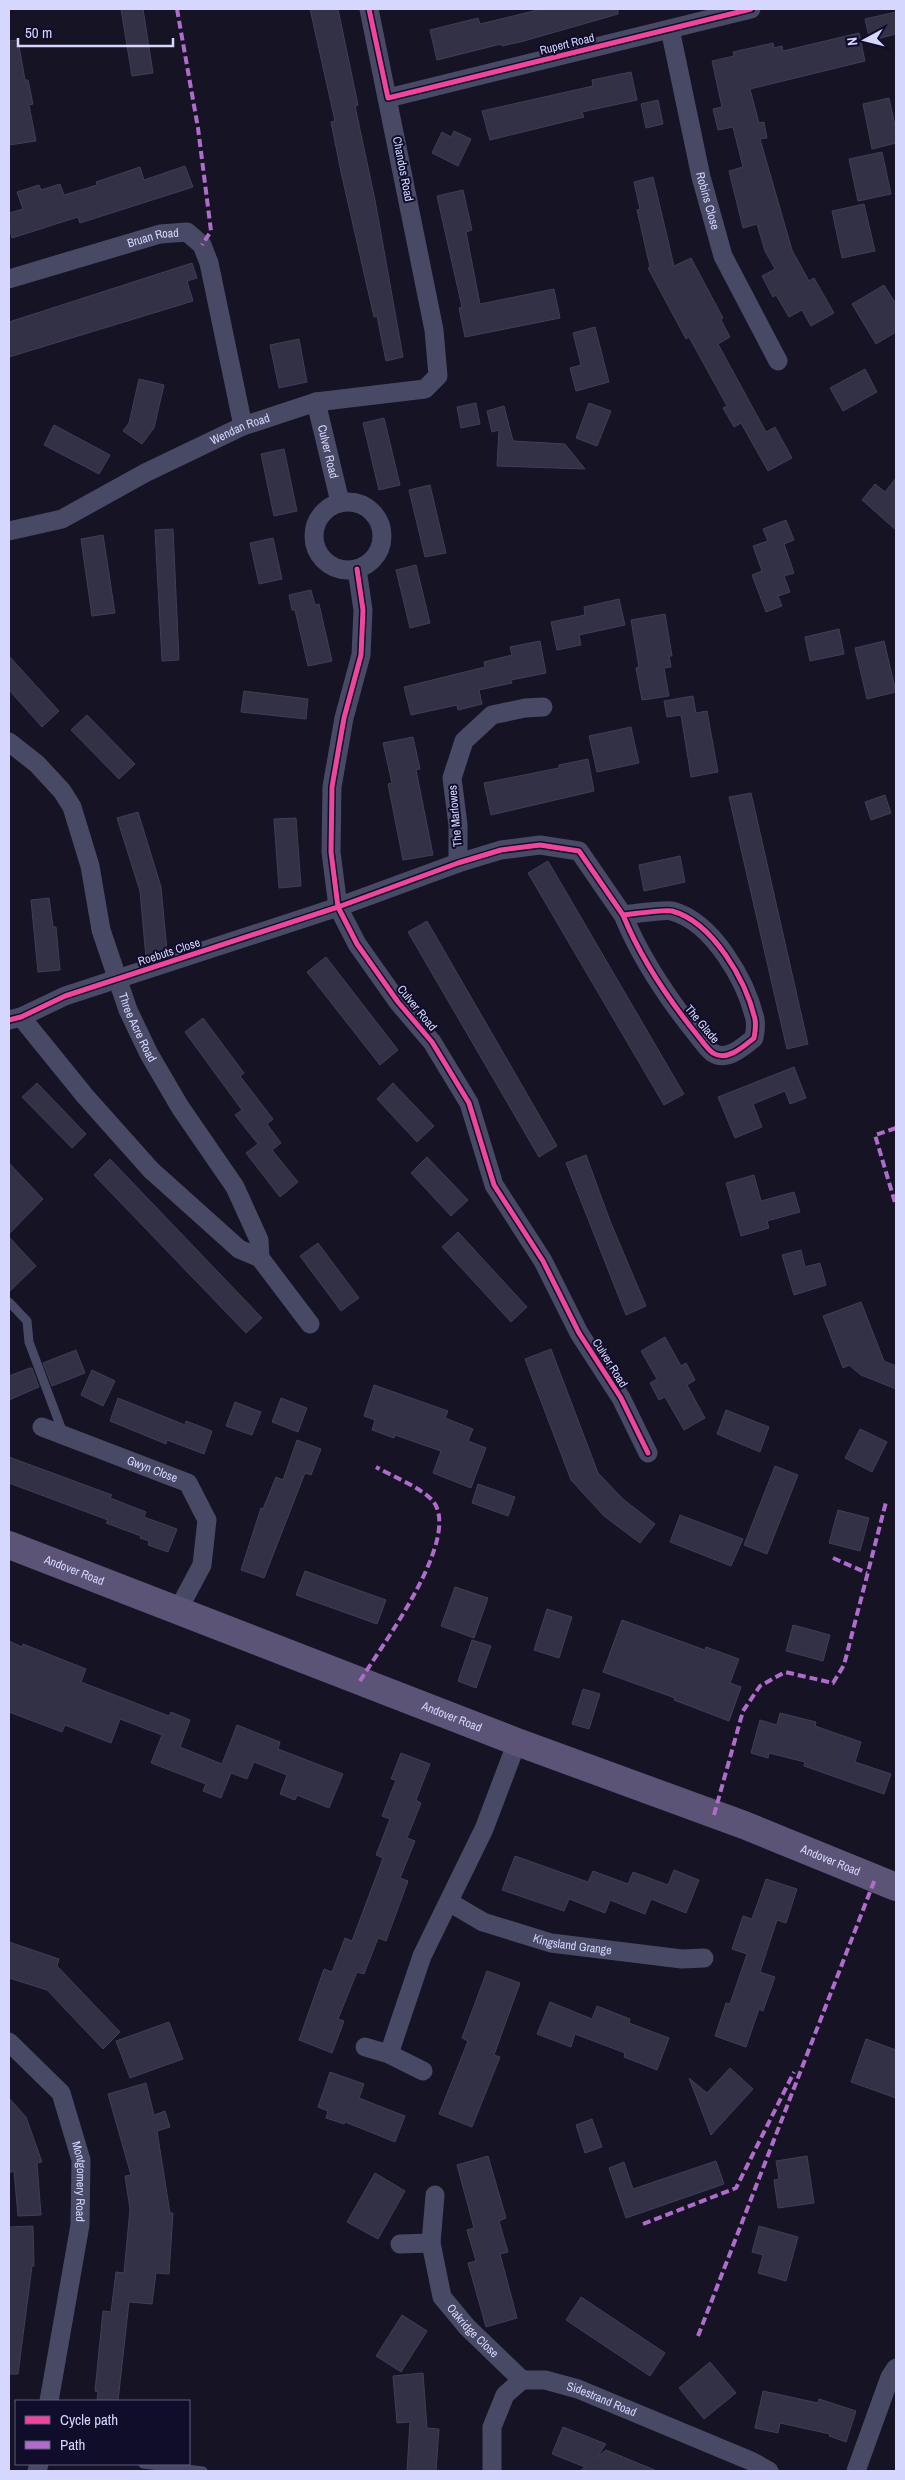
<svg xmlns="http://www.w3.org/2000/svg" width="905" height="2480" font-family="'Archivo Narrow',sans-serif">
  <style>
    .building { fill: #333146; stroke: #403e58 }
    .lines { fill: none; stroke-linecap: round; stroke-linejoin: round }
    .service { stroke: #484a65; stroke-width: 9 }
    .minor { stroke: #484a65; stroke-width: 19 }
    .primary { stroke: #5c5476; stroke-width: 28 }
    .quiet { stroke: #b06ccc; stroke-width: 4; stroke-dasharray: 8 4; stroke-linecap: butt }
    .cycleway-casing { stroke: #0f0d2a; stroke-width: 8 }
    .cycleway { stroke: #ed469a; stroke-width: 5 }
    .labels { text-anchor: middle; dominant-baseline: central; stroke-width: 4; stroke-linejoin: round; paint-order: stroke }
    .street-label { font-size: 12px; fill: #d6d7ff; stroke: #0f0d2a }
  </style>
  <rect width="100%" height="100%" fill="#151324"/>
  <path class="building" d="M121,9H143L153,73L132,76Z
    M310,9H338L358,105L355,106L375,200L403,357L386,361L377,316L374,317L341,172L331,122L335,121Z
    M542,9H618V14L524,41L502,46L501,44L437,60L430,30L478,18L480,24Z
    M896,12V34L870,41L865,19Z
    M859,33L865,61L750,89L759,123L764,122L767,138L760,139L792,250L809,281L814,278L834,313L811,326L802,310L789,317L776,295L773,297L762,276L775,269L765,251L757,224L743,228L729,171L743,167L733,127L718,130L713,109L722,107L712,61L734,56L733,52L773,43L774,48L782,46L783,51Z
    M18,40L25,80H28L33,104L29,105L36,141L9,145V41Z
    M631,72L637,100L582,112L584,117L490,140L482,111L593,86L592,80Z
    M889,98L896,130V143L872,149L863,104Z
    M658,100L663,124L646,128L641,104Z
    M454,131L471,139L458,166L432,153L442,132L451,137Z
    M882,152L891,194L858,201L849,159Z
    M185,166L193,187L80,223L78,217L12,238L9,227V213L23,209L17,192L39,185L41,190L60,184L64,195L97,185L96,182L140,167L144,180Z
    M653,177L674,266L691,258L723,318L721,320L730,337L718,344L766,432L775,427L792,458L768,471L741,423L734,427L723,408L727,406L689,337L686,339L648,268L650,267L637,210L640,209L634,182Z
    M463,190L472,230L466,232L480,304L554,289L560,318L465,337L459,308L462,307L437,196Z
    M864,204L875,251L842,258L832,211Z
    M192,263L197,278L187,281L193,301L9,357V322Z
    M884,285L896,304V332L876,344L852,304Z
    M595,327L609,382L576,391L570,368L581,365L573,333Z
    M299,339L307,382L279,388L270,345Z
    M865,369L877,392L843,411L830,388Z
    M139,379L164,385L154,428L142,444L123,431L129,423Z
    M476,403L480,424L461,428L457,407Z
    M589,403L611,411L597,446L576,438Z
    M504,406L513,441L565,444L585,469L497,466L499,430L492,432L487,411Z
    M384,418L400,485L379,490L363,423Z
    M54,425L110,455L99,474L44,445Z
    M284,449L297,511L274,516L261,454Z
    M896,478V530L862,500L875,484L885,492Z
    M430,485L446,553L425,557L409,490Z
    M786,520L794,540L784,544L794,573L784,576L790,592L778,596L782,606L766,612L752,575L762,571L753,546L768,541L763,529Z
    M173,529L179,660L162,661L155,530Z
    M103,535L115,613L92,616L81,539Z
    M273,538L282,579L259,584L250,543Z
    M416,565L430,623L410,628L396,570Z
    M311,590L315,605L319,604L332,661L308,666L295,610H292L289,595Z
    M619,599L625,625L579,635L581,645L557,650L551,622L585,615L584,607Z
    M665,614L672,656H669L671,667L664,668L669,696L642,700L636,668L639,667L631,620Z
    M839,629L844,654L810,661L805,637Z
    M540,641L546,673L511,680L512,683L479,690L482,704L458,710L457,705L411,715L404,687L485,667L484,662L512,655L510,647Z
    M884,641L896,692L867,699L855,648Z
    M9,656L59,711L42,727L9,690Z
    M244,691L308,699L306,719L241,712Z
    M693,696L696,713L707,711L718,772L691,777L681,715L667,717L664,701Z
    M87,715L135,764L119,779L71,730Z
    M631,727L639,763L597,772L589,736Z
    M413,737L420,769L416,770L433,855L403,860L388,784L392,783L383,743Z
    M588,759L594,791L491,815L484,783L559,768V765Z
    M751,793L808,1044L787,1049L729,797Z
    M885,795L891,813L871,820L865,802Z
    M138,812L161,887L167,951L146,958L140,891L117,818Z
    M296,818L301,886L279,888L274,819Z
    M680,856L685,882L644,891L639,865Z
    M548,861L684,1094L664,1105L528,873Z
    M49,898L53,927H56L60,970L38,972L31,900Z
    M427,921L557,1146L539,1157L408,932Z
    M326,957L398,1050L380,1065L307,972Z
    M203,1018L244,1073L240,1076L273,1119L267,1124L281,1143L272,1150L298,1182L280,1197L246,1153L258,1144L235,1115L242,1110L185,1032Z
    M794,1067L806,1098L790,1104L785,1091L753,1104L762,1127L735,1138L718,1097Z
    M37,1083L86,1134L72,1148L22,1097Z
    M393,1083L434,1126L417,1142L377,1099Z
    M586,1155L610,1221L646,1306L626,1315L566,1163Z
    M427,1157L468,1200L451,1216L411,1173Z
    M110,1159L262,1318L246,1333L94,1175Z
    M9,1163L43,1199L9,1234Z
    M754,1175L761,1201L794,1192L800,1212L767,1221L769,1228L741,1236L726,1183Z
    M458,1232L527,1307L511,1322L442,1247Z
    M9,1237L36,1266L9,1292Z
    M318,1243L359,1298L341,1311L300,1256Z
    M801,1250L805,1267L820,1263L826,1285L794,1295L782,1255Z
    M861,1302L884,1361L896,1366V1389L861,1375L849,1365L843,1368L823,1316Z
    M665,1337L681,1366L686,1363L695,1380L687,1385L705,1418L684,1430L665,1397L659,1400L650,1383L657,1379L641,1351Z
    M551,1349L598,1473L623,1499L655,1524L640,1543L604,1516L571,1480L525,1359Z
    M76,1350L85,1373L52,1386L43,1363Z
    M30,1368H32L39,1387L9,1400V1376Z
    M92,1370L115,1381L103,1406L81,1395Z
    M374,1385L448,1411L445,1418L473,1429L468,1441L486,1448L471,1488L433,1473L441,1451L395,1435L394,1438L372,1430L375,1420L364,1416Z
    M118,1398L185,1425L186,1421L212,1431L204,1454L167,1440L166,1444L110,1421Z
    M281,1398L307,1408L298,1432L272,1422Z
    M235,1402L261,1412L252,1435L226,1426Z
    M726,1410L769,1427L760,1452L717,1434Z
    M860,1429L887,1442L872,1472L845,1458Z
    M297,1440L321,1449L311,1475L305,1473L264,1578L241,1570L261,1508L263,1509L276,1477L283,1480Z
    M9,1457L112,1495L110,1498L146,1512L144,1517L177,1529L168,1552L148,1545L149,1541L140,1538L141,1536L106,1523L108,1520L9,1483Z
    M775,1466L798,1475L767,1554L744,1545Z
    M478,1484L515,1497L508,1516L472,1503Z
    M838,1510L869,1518L860,1551L829,1543Z
    M680,1515L743,1539L731,1566L670,1542Z
    M305,1571L386,1600L377,1624L296,1595Z
    M455,1587L488,1598L474,1638L441,1626Z
    M547,1609L572,1617L559,1658L534,1650Z
    M622,1620L705,1650L706,1647L739,1659L730,1683L741,1687L729,1721L674,1700L675,1698L603,1672Z
    M793,1625L830,1635L823,1661L786,1651Z
    M472,1640L491,1646L476,1688L458,1681Z
    M9,1641L22,1647L23,1644L86,1669L81,1682L169,1716L171,1712L190,1720L180,1747L222,1764L237,1725L280,1742L278,1749L343,1774L329,1808L297,1795L295,1800L280,1794L287,1775L254,1762L247,1779L231,1773L221,1798L203,1791L206,1784L151,1763L162,1735L120,1719L111,1743L65,1725L62,1732L9,1712Z
    M583,1689L600,1694L589,1729L572,1724Z
    M780,1713L816,1722L815,1726L861,1742L855,1762L891,1774L884,1794L804,1766L805,1762L769,1753L768,1758L751,1753L760,1720L777,1725Z
    M401,1753L430,1764L416,1800L421,1803L407,1838L415,1841L400,1878L408,1881L386,1941L378,1938L364,1974L357,1972L338,2019L344,2021L332,2053L299,2040L324,1969L332,1972L345,1938L352,1941L383,1858L376,1855L390,1819L382,1816L396,1780L391,1779Z
    M515,1856L588,1882L593,1871L628,1884L633,1872L668,1885L674,1870L699,1880L686,1913L651,1899L645,1914L610,1900L605,1913L569,1899L564,1911L502,1890Z
    M766,1879L797,1889L786,1923L777,1920L760,1972L775,1977L763,2011L759,2009L746,2047L715,2036L726,2003L730,2004L747,1954L732,1949L743,1916L752,1919Z
    M9,1942L59,1959L57,1966L120,2032L103,2049L47,1990L9,1978Z
    M487,1971L520,1983L494,2055L500,2057L472,2127L439,2114L468,2041L462,2038Z
    M550,2002L592,2019L597,2006L630,2019L629,2023L669,2038L657,2070L624,2057L625,2053L575,2034L571,2047L537,2034Z
    M169,2022L183,2059L130,2078L116,2041Z
    M866,2039L896,2050V2098L851,2082Z
    M730,2068L753,2089L711,2135L689,2078L707,2093Z
    M330,2072L364,2084L359,2098L405,2116L395,2142L345,2122L344,2124L326,2118L328,2111L318,2107Z
    M146,2083L154,2115L165,2111L170,2127L157,2131L170,2213H173L169,2274L156,2273L152,2304L129,2302L118,2401H97L98,2392L95,2391L103,2311L111,2312L116,2272L124,2273L130,2209L125,2176L131,2175L108,2094Z
    M9,2098L26,2117L42,2162L37,2163L41,2215L18,2216L14,2171L9,2173Z
    M592,2119L602,2147L585,2153L576,2125Z
    M488,2156L506,2218L499,2221L508,2252L500,2254L517,2318L486,2327L468,2263L476,2261L467,2230L474,2228L457,2165Z
    M807,2156L814,2203L778,2208L774,2180L779,2179L776,2161Z
    M716,2161L724,2184L626,2218L609,2168L624,2162L633,2189Z
    M375,2173L405,2191L378,2239L347,2222Z
    M33,2226L34,2266H32L18,2374H9V2227Z
    M759,2226L798,2237L786,2281L758,2273L763,2255L752,2252Z
    M581,2297L665,2353L650,2376L566,2320Z
    M402,2315L427,2331L401,2372L376,2356Z
    M710,2362L736,2393L704,2419L679,2388Z
    M423,2373L427,2428L439,2429L436,2471H407L410,2422L397,2423L393,2376Z
    M763,2391L818,2403L819,2399L856,2411L846,2442L829,2436L830,2434L780,2423L778,2433L755,2428Z
    M563,2427L606,2444L597,2457L606,2450L657,2471H580L585,2467L552,2454Z"/>
  <g class="lines">
    <path class="service" d="M9,1302L27,1321L29,1342L63,1433
      M143,2464L203,2471"/>
    <g class="minor">
      <path id="s1" d="M670,29L701,177L723,256L778,361"/>
      <path d="M388,98L751,9"/>
      <path id="s2" d="M9,279L160,234L187,232L202,245L209,263L243,426"/>
      <path id="s3" d="M316,402L340,502"/>
      <circle cx="348" cy="536" r="34"/>
      <path id="s4" d="M9,531L62,519L145,473L243,426L316,402L425,389L438,376L434,330L369,9"/>
      <path d="M357,569L363,610L361,655L344,718L332,787L331,852L338,907L357,944L398,1002L432,1042L469,1103L494,1185L543,1261L579,1333L621,1398L648,1453"/>
      <path id="s5" d="M9,742L37,764L62,791L72,807L90,866L101,930L128,1010L149,1054L180,1107L235,1187L259,1240L260,1258L310,1324"/>
      <path d="M458,863V825L452,778L464,741L492,715L525,708L543,707"/>
      <path d="M21,1017L85,1096L151,1170L239,1249L260,1258"/>
      <path d="M9,1020L21,1017L65,996L338,907L458,863L501,850L540,845L579,851L623,915C634,914 665,909 672,911C713,922 746,981 755,1019C756,1025 755,1033 754,1038C744,1046 727,1062 713,1053C708,1050 702,1041 698,1036C668,999 641,959 623,915"/>
      <path id="s6" d="M42,1427L188,1483L207,1520L202,1565L178,1610"/>
      <path id="s7" d="M449,1902L483,1922L551,1943L682,1959L704,1958"/>
      <path id="s8" d="M9,2042L61,2093L81,2160L80,2225L49,2401"/>
      <path d="M365,2047L389,2054L423,2071"/>
      <path d="M389,2054L422,1956L484,1829L517,1742"/>
      <path id="s9" d="M435,2195L431,2243L442,2297L467,2327L522,2380"/>
      <path d="M400,2244L431,2243"/>
      <path d="M37,2471L39,2464"/>
      <path id="s10" d="M492,2471V2427L505,2395L522,2380H545L578,2389L751,2461L769,2471"/>
      <path d="M856,2471L890,2377L896,2368"/>
    </g>
    <path class="primary" id="s11" d="M9,1545L517,1742L744,1825L896,1887"/>
    <path class="quiet" d="M177,9L198,128L211,231L202,245
      M896,1128L875,1135L896,1206
      M833,1558L867,1573
      M360,1681C379,1649 468,1532 430,1498C417,1486 392,1476 376,1467
      M714,1815L743,1711L760,1686L785,1672L833,1683L844,1665L886,1502
      M643,2224L736,2188L794,2072
      M698,2336L875,1879"/>
    <defs>
      <path id="cycleway" d="M369,9L388,98L751,9
        M357,569L363,610L361,655L344,718L332,787L331,852L338,907L357,944L398,1002L432,1042L469,1103L494,1185L543,1261L579,1333L621,1398L648,1453
        M9,1020L21,1017L65,996L338,907L458,863L501,850L540,845L579,851L623,915C634,914 665,909 672,911C713,922 746,981 755,1019C756,1025 755,1033 754,1038C744,1046 727,1062 713,1053C708,1050 702,1041 698,1036C668,999 641,959 623,915"/>
    </defs>
    <use href="#cycleway" class="cycleway-casing"/>
    <use href="#cycleway" class="cycleway"/>
  </g>
  <g class="labels">
    <g class="street-label">
      <text transform="translate(567 44) rotate(-14)">Rupert Road</text>
      <text transform="translate(403 169) rotate(79)">Chandos Road</text>
      <text stroke="none"><textPath href="#s1" startOffset="176">Robins Close</textPath></text>
      <text stroke="none"><textPath href="#s2" startOffset="150">Bruan Road</textPath></text>
      <text stroke="none"><textPath href="#s4" startOffset="254">Wendan Road</textPath></text>
      <text stroke="none"><textPath href="#s3" startOffset="51">Culver Road</textPath></text>
      <text transform="translate(455 816) rotate(-95)">The Marlowes</text>
      <text transform="translate(169 952) rotate(-18)">Roebuts Close</text>
      <text transform="translate(417 1008) rotate(51)">Culver Road</text>
      <text transform="translate(702 1024) rotate(50)">The Glade</text>
      <text stroke="none"><textPath href="#s5" startOffset="322">Three Acre Road</textPath></text>
      <text transform="translate(610 1363) rotate(58)">Culver Road</text>
      <text stroke="none"><textPath href="#s6" startOffset="118">Gwyn Close</textPath></text>
      <text stroke="none"><textPath href="#s11" startOffset="70">Andover Road</textPath></text>
      <text stroke="none"><textPath href="#s11" startOffset="475">Andover Road</textPath></text>
      <text stroke="none"><textPath href="#s11" startOffset="880">Andover Road</textPath></text>
      <text stroke="none"><textPath href="#s7" startOffset="132">Kingsland Grange</textPath></text>
      <text stroke="none"><textPath href="#s8" startOffset="164">Montgomery Road</textPath></text>
      <text stroke="none"><textPath href="#s9" startOffset="149">Oakridge Close</textPath></text>
      <text stroke="none"><textPath href="#s10" startOffset="184">Sidestrand Road</textPath></text>
    </g>
  </g>
  <rect width="905" height="2480" fill="none" stroke="#d6d7ff" stroke-width="20"/>
  <rect x="15" y="2400" width="175" height="65" fill="#0f0d2a" stroke="#5f5e7f"/>
  <rect x="25" y="2416" width="25" height="8" fill="#ed469a" stroke="#5f5e7f"/>
  <text x="60" y="2425" font-size="15" fill="#d6d7ff">Cycle path</text>
  <rect x="25" y="2441" width="25" height="8" fill="#b06ccc" stroke="#5f5e7f"/>
  <text x="60" y="2450" font-size="15" fill="#d6d7ff">Path</text>
  <g transform="translate(865 40) rotate(263)" stroke="#0f0d2a" stroke-width="4" paint-order="stroke">
  <path d="M0-4L9 19L0 12L-9 19Z" fill="#d6d7ff"/>
  <text y="-8" font-size="14" font-weight="bold" text-anchor="middle" fill="#d6d7ff">N</text>
  </g>
  <path d="M18 38v8h155v-8" fill="none" stroke="#d6d7ff" stroke-width="2.5"/>
  <text x="25" y="38" font-size="15" fill="#d6d7ff" stroke="#0f0d2a" stroke-width="4" paint-order="stroke">50 m</text>
</svg>
